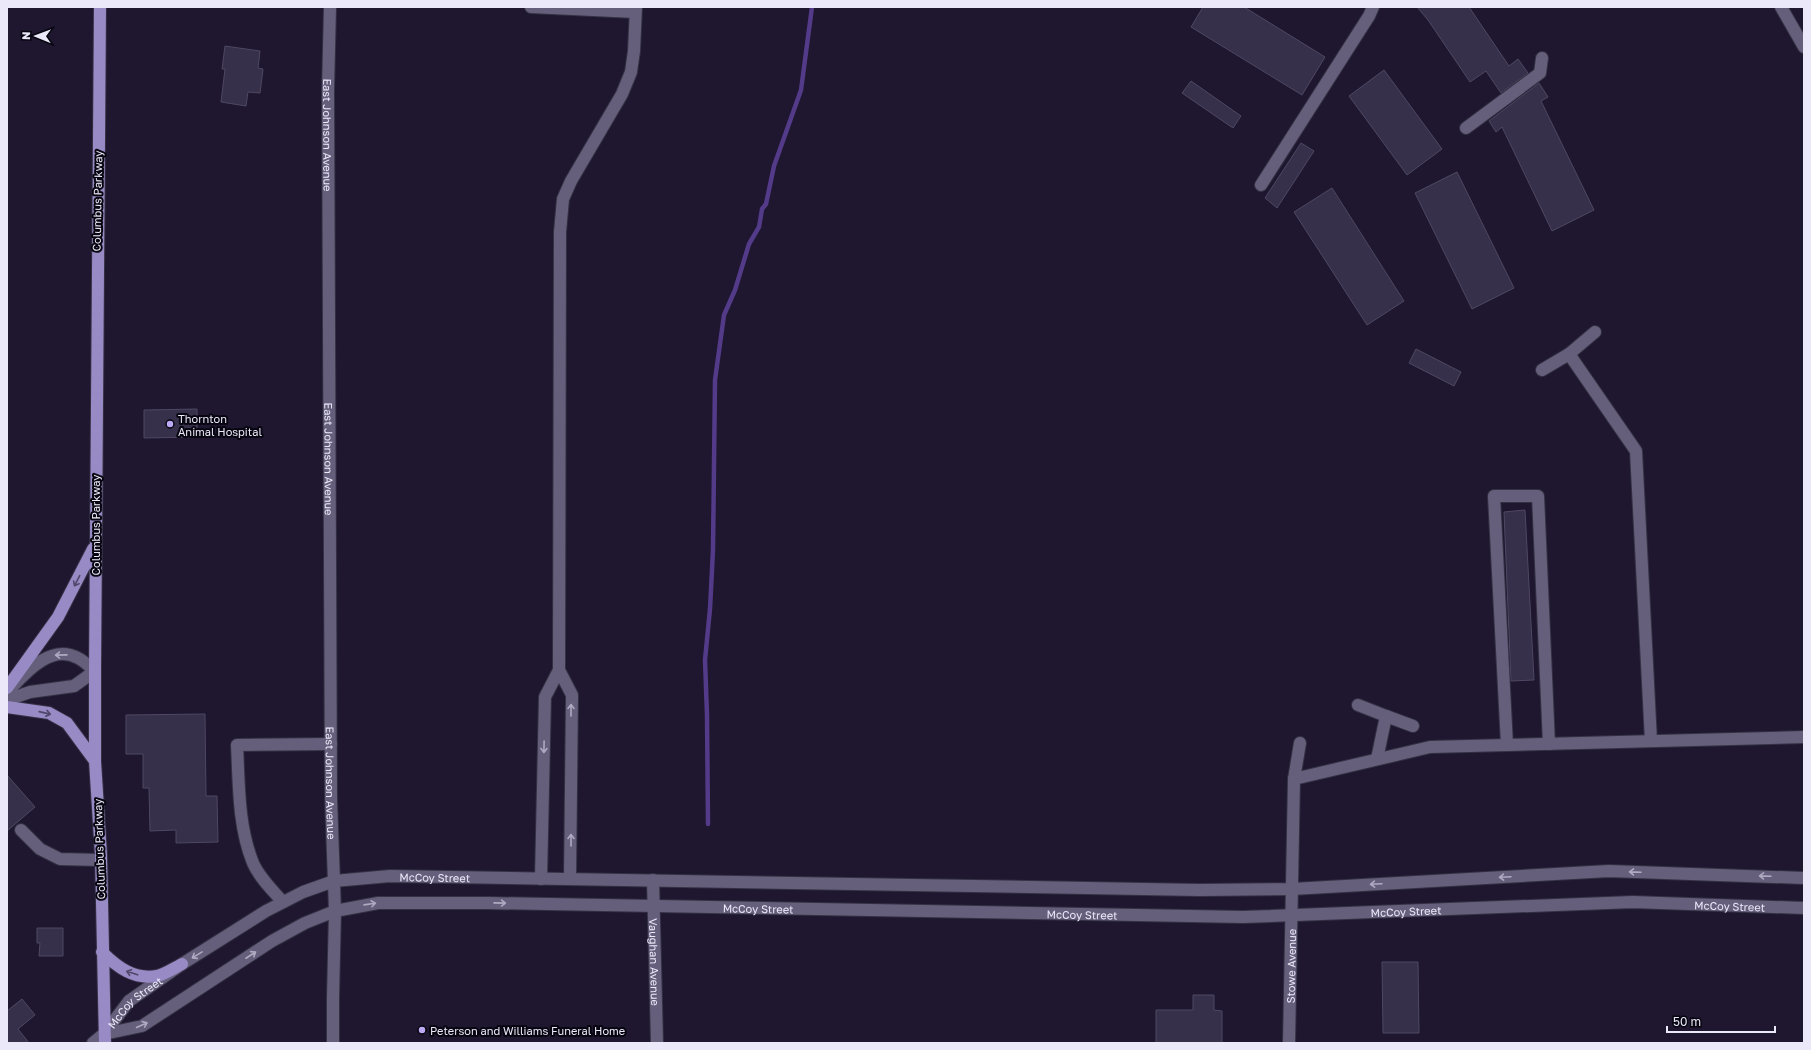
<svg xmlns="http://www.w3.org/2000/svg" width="1811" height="1050" font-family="'Golos Text',sans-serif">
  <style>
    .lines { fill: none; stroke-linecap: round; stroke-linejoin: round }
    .stream { stroke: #533b89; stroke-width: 4.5 }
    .building { fill: #36304a; stroke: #4f4864 }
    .minor-casing { stroke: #353144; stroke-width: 14 }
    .major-casing { stroke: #353144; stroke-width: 14 }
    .minor { stroke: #655f7c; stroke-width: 12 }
    .major { stroke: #988ac5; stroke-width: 12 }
    .oneway { stroke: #50486a }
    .oneway2 { stroke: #afaac1 }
    .poi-dot { fill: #bcaaf6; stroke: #07050f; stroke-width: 1.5 }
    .labels { text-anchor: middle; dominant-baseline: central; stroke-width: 4; stroke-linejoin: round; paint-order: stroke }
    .street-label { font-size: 11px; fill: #ebe8f9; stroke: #07050f }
    .poi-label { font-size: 11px; fill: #ebe8f9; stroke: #07050f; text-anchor: start }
  </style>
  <rect width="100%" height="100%" fill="#1e172f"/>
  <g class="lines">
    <path class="stream" d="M708,824L707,715L705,660L710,609L713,550L715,380L724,315L735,290L749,244L759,227L762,209L766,204L774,166L801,90L812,7"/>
  </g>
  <path class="building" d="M1203,7H1244L1325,57L1302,95L1191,27Z
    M1417,7H1469L1509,66L1518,59L1528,73L1501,93L1486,71L1470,82L1428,20Z
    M225,46L260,51L258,68L263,69L260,93L248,92L246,106L221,102L225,69H222Z
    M1384,70L1442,149L1407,175L1349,96Z
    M1191,81L1241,116L1233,128L1182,93Z
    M1539,83L1548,97L1541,101L1594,210L1552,231L1502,127L1496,132L1489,121Z
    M1301,143L1314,151L1277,208L1265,198Z
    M1457,172L1514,288L1472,309L1415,193Z
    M1332,188L1404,301L1367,325L1294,212Z
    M1416,349L1461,372L1454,386L1409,363Z
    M197,409V437L144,438V410Z
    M1525,510L1534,680L1511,681L1504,512Z
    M205,714L206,796H217L218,842L176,843V830L150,831L149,788H143V754H126V715Z
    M7,775L35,807L7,831Z
    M37,928H63V956H39L40,943H37Z
    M1382,962H1418L1419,1033H1383Z
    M1193,995H1214V1010L1222,1011V1043H1156V1010H1193Z
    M22,999L35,1015L18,1029L29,1043H7V1011Z"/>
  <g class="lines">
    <defs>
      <g id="minor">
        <path id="s1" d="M330,7L328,90L331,798L335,911L333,998V1043"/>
        <path d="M531,7L635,12"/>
        <path d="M1781,7L1804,47"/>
        <path d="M1466,128L1540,73L1542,58"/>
        <path d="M1261,185L1369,16L1373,7"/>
        <path d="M1569,354L1595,332"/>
        <path d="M1542,370L1569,354L1636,451L1651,741"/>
        <path d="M7,700L30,692L74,686L95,671C90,667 84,661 78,658C52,644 28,670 12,687"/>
        <path d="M1358,705L1386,716L1377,759"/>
        <path d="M1386,716L1413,726"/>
        <path d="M1507,745L1494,496H1538L1549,744"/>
        <path d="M1294,779L1300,743"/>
        <path d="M21,830L40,849L60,859L100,860"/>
        <path d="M541,879L545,697L559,670"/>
        <path d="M570,879L572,695L559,670L560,232L563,199L571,181L622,94L631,72L634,51L636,7"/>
        <path id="s2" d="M653,880L657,1043"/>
        <path d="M283,902C273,891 259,877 253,863C238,826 239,784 237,745L331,744"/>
        <path id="s3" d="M104,1034L142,1026L272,941L305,923L335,911L378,903H488L1243,917L1633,902L1804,908"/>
        <path id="s4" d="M93,1043L104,1034L129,1001L182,964L266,911L303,892L334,881L390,876L1199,890L1292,889L1609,871L1804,878"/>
        <path id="s5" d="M1289,1043L1294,779L1430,747L1804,737"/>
      </g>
      <path id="major" d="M100,7L95,671V761L101,855L105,1043
        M7,688L58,617L93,549
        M7,707L49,713L67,723L95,761
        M102,952C117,967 134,980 157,976C165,974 174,968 182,964"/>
    </defs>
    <use href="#minor" class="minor-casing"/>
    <use href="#major" class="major-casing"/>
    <use href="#minor" class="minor"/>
    <use href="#major" class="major"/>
  </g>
  <defs><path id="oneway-shaft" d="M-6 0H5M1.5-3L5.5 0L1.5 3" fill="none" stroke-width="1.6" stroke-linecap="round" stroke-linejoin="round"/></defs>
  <g class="oneway">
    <use href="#oneway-shaft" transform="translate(77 581) rotate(117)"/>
    <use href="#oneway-shaft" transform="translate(45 713) rotate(13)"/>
    <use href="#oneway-shaft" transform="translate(132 973) rotate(-162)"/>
  </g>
  <g class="oneway2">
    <use href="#oneway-shaft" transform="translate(61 655) rotate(179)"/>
    <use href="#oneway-shaft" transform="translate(571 710) rotate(-90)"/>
    <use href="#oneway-shaft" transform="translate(544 747) rotate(91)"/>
    <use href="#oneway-shaft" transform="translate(571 840) rotate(-90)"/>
    <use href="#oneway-shaft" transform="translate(1635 872) rotate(-178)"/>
    <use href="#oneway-shaft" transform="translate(1765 876) rotate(-178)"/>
    <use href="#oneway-shaft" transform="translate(1505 877) rotate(177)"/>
    <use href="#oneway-shaft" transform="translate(1376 884) rotate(177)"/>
    <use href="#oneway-shaft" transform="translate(500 903) rotate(1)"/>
    <use href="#oneway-shaft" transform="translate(370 904) rotate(-8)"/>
    <use href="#oneway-shaft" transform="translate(197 955) rotate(148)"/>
    <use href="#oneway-shaft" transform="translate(251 955) rotate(-33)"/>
    <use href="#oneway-shaft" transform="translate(142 1025) rotate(-24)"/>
  </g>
  <g class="poi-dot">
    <circle cx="170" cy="424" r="4"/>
    <circle cx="422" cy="1030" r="4"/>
  </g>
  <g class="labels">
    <g class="street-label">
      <text stroke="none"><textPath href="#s1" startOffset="128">East Johnson Avenue</textPath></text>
      <text transform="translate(97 201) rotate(-89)">Columbus Parkway</text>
      <text stroke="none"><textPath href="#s1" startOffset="452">East Johnson Avenue</textPath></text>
      <text transform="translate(95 525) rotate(-90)">Columbus Parkway</text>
      <text stroke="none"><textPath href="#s1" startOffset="776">East Johnson Avenue</textPath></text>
      <text transform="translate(99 849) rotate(-92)">Columbus Parkway</text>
      <text stroke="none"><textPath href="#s4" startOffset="395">McCoy Street</textPath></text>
      <text stroke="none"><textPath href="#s3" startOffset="1660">McCoy Street</textPath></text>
      <text stroke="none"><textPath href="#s3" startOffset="688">McCoy Street</textPath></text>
      <text stroke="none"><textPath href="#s3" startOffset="1336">McCoy Street</textPath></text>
      <text stroke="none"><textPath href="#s3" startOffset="1012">McCoy Street</textPath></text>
      <text stroke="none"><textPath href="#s2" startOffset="82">Vaughan Avenue</textPath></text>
      <text stroke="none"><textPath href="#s5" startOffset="77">Stowe Avenue</textPath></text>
      <text stroke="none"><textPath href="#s4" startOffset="59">McCoy Street</textPath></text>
    </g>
    <g class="poi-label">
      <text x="178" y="418">Thornton<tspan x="178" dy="13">Animal Hospital</tspan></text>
      <text x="430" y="1030">Peterson and Williams Funeral Home</text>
    </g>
  </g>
  <rect width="1811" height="1050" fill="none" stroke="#ebe8f9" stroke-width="16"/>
  <g transform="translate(36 36) rotate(271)" stroke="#07050f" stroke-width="3" paint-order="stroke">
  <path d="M0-3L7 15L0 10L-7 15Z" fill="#ebe8f9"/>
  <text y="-6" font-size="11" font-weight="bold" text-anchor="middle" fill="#ebe8f9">N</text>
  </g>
  <path d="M1667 1026v6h108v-6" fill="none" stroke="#ebe8f9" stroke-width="2"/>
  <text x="1673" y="1026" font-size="12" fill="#ebe8f9" stroke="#07050f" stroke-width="3" paint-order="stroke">50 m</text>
</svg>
